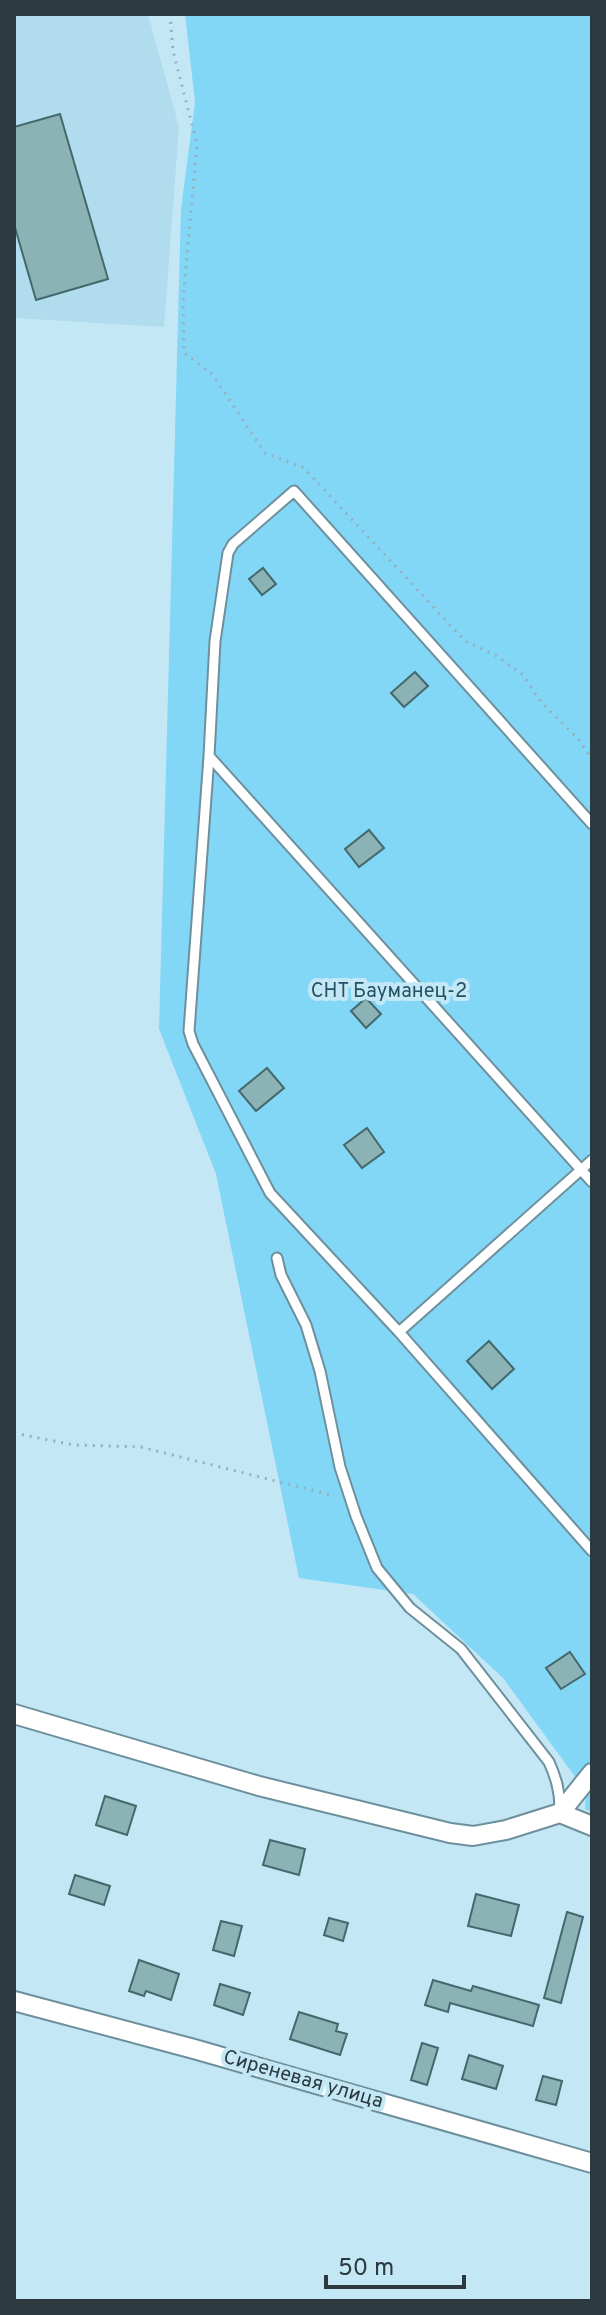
<svg xmlns="http://www.w3.org/2000/svg" width="606" height="2315" font-family="Overpass,sans-serif">
  <style>
    .built { fill: #b0dced }
    .green { fill: #82d6f6 }
    .building { fill: #8bb2b4; stroke: #44696c; stroke-width: 2 }
    .lines { fill: none; stroke-linecap: round; stroke-linejoin: round }
    .service-casing { stroke: #6e909d; stroke-width: 13 }
    .minor-casing { stroke: #6e909d; stroke-width: 22 }
    .path { stroke: #94b0bc; stroke-width: 3; stroke-dasharray: 2 6; stroke-linecap: butt }
    .service { stroke: #fff; stroke-width: 9 }
    .minor { stroke: #fff; stroke-width: 18 }
    .labels { text-anchor: middle; dominant-baseline: central; stroke-width: 8; stroke-linejoin: round; paint-order: stroke }
    .park-label { font-size: 20px; fill: #215364; stroke: #c4e7f6 }
    .street-label { font-size: 20px; fill: #2c3a40; stroke: #c4e7f6 }
  </style>
  <rect width="100%" height="100%" fill="#c4e7f6"/>
  <path class="built" d="M14,14H148L179,127L164,327L14,318Z"/>
  <path class="green" d="M185,14H592V1812L585,1809L588,1769L576,1778L503,1678L413,1594L299,1578L216,1174L159,1029L181,209L195,102Z"/>
  <path class="building" d="M60,114L108,279L36,300L14,224V127Z
    M263,568L276,584L262,595L249,579Z
    M415,672L428,686L404,707L391,693Z
    M369,830L384,848L359,867L345,849Z
    M366,998L381,1014L366,1028L351,1011Z
    M267,1068L284,1088L256,1111L239,1091Z
    M367,1128L384,1152L362,1168L344,1145Z
    M489,1341L514,1369L492,1389L467,1361Z
    M570,1652L585,1674L561,1689L546,1668Z
    M105,1796L136,1806L127,1835L96,1825Z
    M270,1840L305,1849L299,1875L263,1865Z
    M75,1875L110,1886L104,1905L69,1894Z
    M476,1894L519,1905L511,1936L468,1926Z
    M567,1912L583,1917L561,2003L544,1998Z
    M329,1918L348,1923L343,1941L324,1935Z
    M221,1921L242,1926L234,1956L213,1950Z
    M139,1960L179,1974L171,2000L146,1991L144,1996L129,1991Z
    M433,1980L471,1991L473,1986L539,2005L533,2026L450,2003L448,2012L425,2005Z
    M220,1984L250,1993L243,2015L214,2005Z
    M299,2012L338,2024L336,2031L347,2034L340,2055L290,2039Z
    M422,2043L438,2048L427,2085L411,2080Z
    M469,2055L503,2066L496,2089L462,2079Z
    M543,2076L562,2081L556,2105L536,2100Z"/>
  <g class="lines">
    <defs>
      <path id="service" d="M209,756L592,1182
        M592,824L294,491L233,544L228,553L215,641L209,756L189,1031L193,1044L270,1193L399,1332L592,1551
        M277,1258L281,1275L306,1325L320,1371L340,1467L356,1516L377,1568L410,1608L461,1649L549,1762C556,1778 560,1791 560,1809
        M399,1332L592,1160"/>
      <path id="minor" d="M14,1714L259,1786L450,1833L473,1836L506,1830L560,1813L592,1773
        M560,1813L592,1826
        M14,2001L194,2049L592,2163"/>
    </defs>
    <use href="#service" class="service-casing"/>
    <use href="#minor" class="minor-casing"/>
    <path class="path" d="M170,14L173,51L197,144L183,302L184,353L212,374L265,453L304,468L465,641L497,656L523,675L541,702L580,741L592,760
      M14,1433L74,1445L141,1447L335,1496"/>
    <use href="#service" class="service"/>
    <use href="#minor" class="minor"/>
  </g>
  <g class="labels">
    <g class="park-label">
      <text x="389" y="992">СНТ Бауманец-2</text>
    </g>
    <g class="street-label">
      <text transform="translate(303 2080) rotate(16)">Сиреневая улица</text>
    </g>
  </g>
  <rect width="606" height="2315" fill="none" stroke="#2c3a40" stroke-width="32"/>
  <path d="M326 2275v12h138v-12" fill="none" stroke="#2c3a40" stroke-width="4"/>
  <text x="338" y="2275" font-size="24" fill="#2c3a40" stroke="#c4e7f6" stroke-width="6" paint-order="stroke">50 m</text>
</svg>
